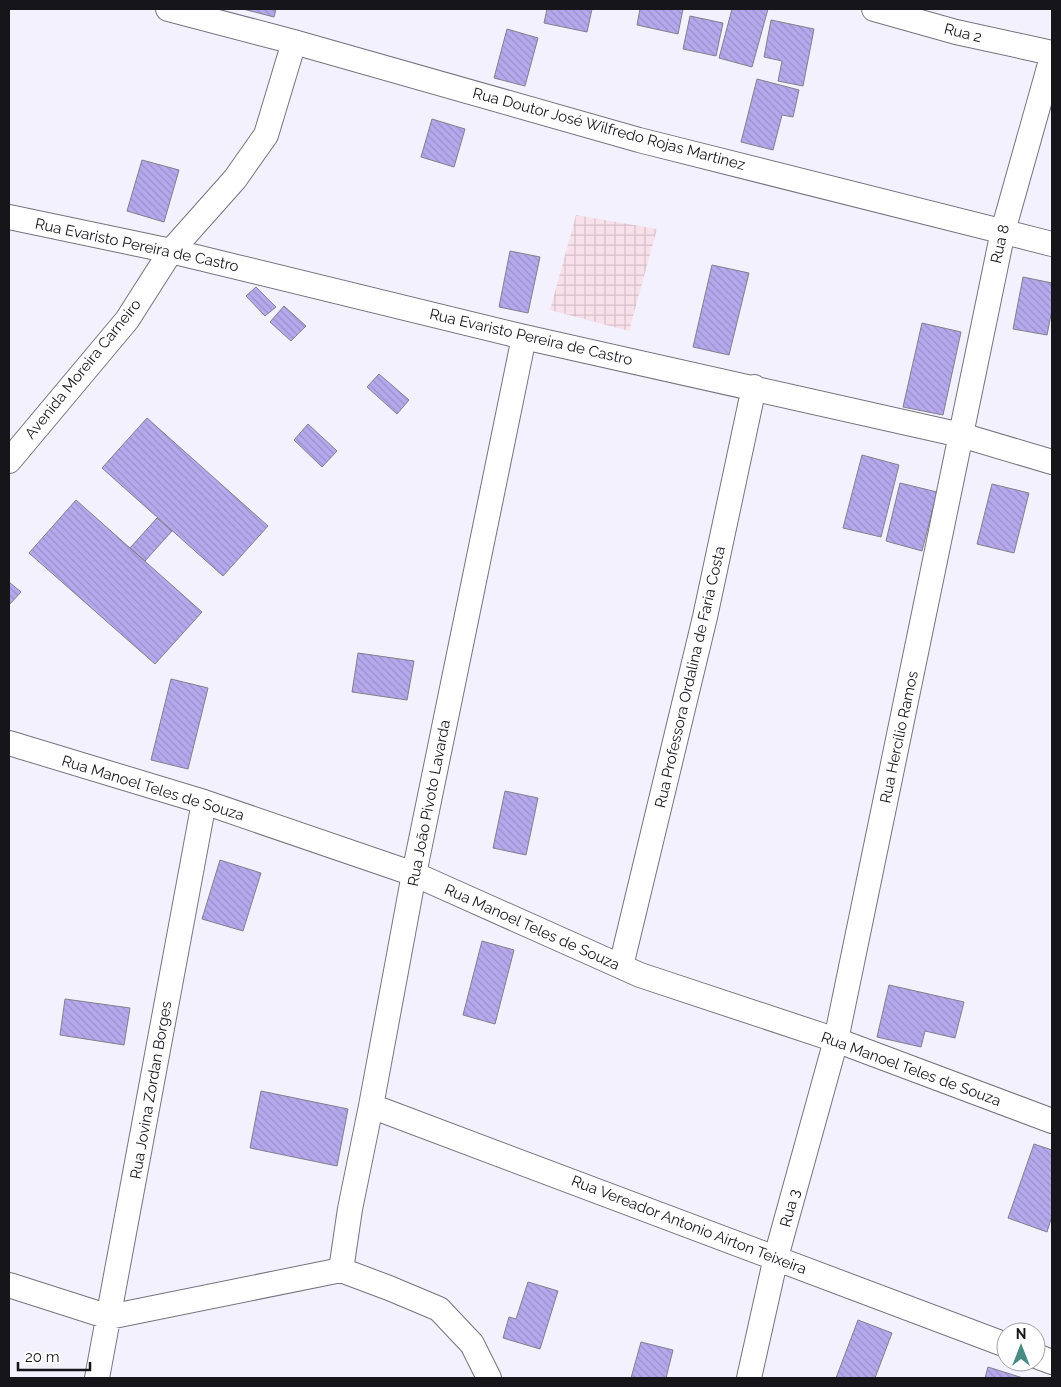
<svg xmlns="http://www.w3.org/2000/svg" width="1061" height="1387" font-family="Raleway,sans-serif">
  <style>
    .industrial { fill: url(#industrial-grid) }
    .building { fill: url(#building-back-hatch); stroke: #81808b }
    .lines { fill: none; stroke-linecap: round; stroke-linejoin: round }
    .street-casing { stroke: #75747f; stroke-width: 26 }
    .street { stroke: #fff; stroke-width: 24 }
    .labels { text-anchor: middle; dominant-baseline: central; stroke-width: 5; stroke-linejoin: round; paint-order: stroke }
    .street-label { font-size: 15px; fill: #161519; stroke: #fff }
  </style>
  <defs>
    <pattern id="industrial-grid" width="8" height="8" patternUnits="userSpaceOnUse" patternTransform="scale(1.25)"><rect width="8" height="8" fill="#f9e1ec"/><path d="M0 4h8M4 0v8" fill="none" stroke="#d5c0ca"/></pattern>
    <pattern id="building-back-hatch" width="6" height="6" patternUnits="userSpaceOnUse" patternTransform="scale(1.25)"><rect width="6" height="6" fill="#b5a8ec"/><path d="M-1 5l2 2M0 0l6 6M5-1l2 2" fill="none" stroke="#9b90ca"/></pattern>
  </defs>
  <rect width="100%" height="100%" fill="#f2f1fd"/>
  <path class="industrial" d="M576,215L657,229L629,331L550,310Z"/>
  <path class="building" d="M243,9H276L274,17Z
    M547,9H592L587,32L544,23Z
    M640,9H683L678,34L637,25Z
    M732,9H768L752,67L719,58Z
    M690,16L723,23L716,56L683,49Z
    M771,20L814,29L803,86L778,81L782,61L764,57Z
    M507,29L538,38L525,86L494,78Z
    M757,79L799,90L793,117L782,115L773,150L741,142Z
    M432,119L465,129L454,167L421,157Z
    M142,160L179,170L164,222L127,211Z
    M510,251L540,257L528,313L499,307Z
    M712,265L749,273L729,355L693,347Z
    M1023,277L1052,283V310L1047,335L1013,329Z
    M256,287L276,307L265,316L246,296Z
    M284,306L306,326L291,341L270,322Z
    M922,323L961,332L943,415L903,407Z
    M379,374L409,400L397,414L367,387Z
    M147,418L268,526L223,576L102,468Z
    M308,424L337,451L322,467L294,440Z
    M862,455L899,465L881,537L843,528Z
    M900,483L937,492L922,551L886,541Z
    M992,484L1029,493L1014,553L977,544Z
    M76,500L202,612L155,664L29,553Z
    M157,518L172,531L145,561L130,548Z
    M9,582L21,592L9,605Z
    M358,653L414,661L407,700L352,692Z
    M171,679L208,688L188,769L151,760Z
    M505,791L538,798L526,855L493,848Z
    M220,860L261,873L243,931L202,919Z
    M482,941L514,950L495,1024L463,1015Z
    M889,985L964,1002L955,1038L925,1031L921,1047L877,1037Z
    M65,999L130,1008L124,1045L60,1035Z
    M261,1091L348,1109L337,1166L250,1148Z
    M1034,1144L1052,1150V1216L1047,1232L1008,1218Z
    M528,1282L558,1291L540,1349L503,1338L509,1317L516,1319Z
    M858,1320L892,1333L875,1378H836Z
    M641,1342L673,1350L666,1378H631Z
    M988,1367L1023,1378H985Z"/>
  <g class="lines">
    <defs>
      <path id="street" d="M168,9L294,42L639,140L1052,244
        M874,9L956,32L1052,53
        M9,217L171,251L524,337L961,435L1052,462
        M9,461L127,320L171,251L235,179L266,135L294,42
        M9,743L204,802L414,874L640,975L836,1040L1052,1121
        M621,966L705,617L754,387
        M371,1106L1006,1345
        M341,1270L350,1209L371,1106L414,874L524,337
        M9,1285L109,1317L341,1270L389,1288L439,1309L472,1344L489,1378
        M1036,1356L1052,1362
        M97,1378L204,802
        M749,1378L776,1257L836,1040L1003,231L1052,57"/>
    </defs>
    <use href="#street" class="street-casing"/>
    <use href="#street" class="street"/>
  </g>
  <g class="labels">
    <g class="street-label">
      <text transform="translate(963 33) rotate(14)">Rua 2</text>
      <text transform="translate(609 129) rotate(15)">Rua Doutor José Wilfredo Rojas Martinez</text>
      <text transform="translate(1000 244) rotate(-77)">Rua 8</text>
      <text transform="translate(137 245) rotate(12)">Rua Evaristo Pereira de Castro</text>
      <text transform="translate(531 337) rotate(13)">Rua Evaristo Pereira de Castro</text>
      <text transform="translate(83 369) rotate(-51)">Avenida Moreira Carneiro</text>
      <text transform="translate(690 677) rotate(-77)">Rua Professora Ordalina de Faria Costa</text>
      <text transform="translate(899 737) rotate(-78)">Rua Hercílio Ramos</text>
      <text transform="translate(153 788) rotate(17)">Rua Manoel Teles de Souza</text>
      <text transform="translate(429 803) rotate(-79)">Rua João Pivoto Lavarda</text>
      <text transform="translate(532 927) rotate(24)">Rua Manoel Teles de Souza</text>
      <text transform="translate(911 1069) rotate(20)">Rua Manoel Teles de Souza</text>
      <text transform="translate(151 1090) rotate(-80)">Rua Jovina Zordan Borges</text>
      <text transform="translate(790 1208) rotate(-75)">Rua 3</text>
      <text transform="translate(689 1225) rotate(21)">Rua Vereador Antonio Airton Teixeira</text>
    </g>
  </g>
  <rect width="1061" height="1387" fill="none" stroke="#161519" stroke-width="20"/>
  <g transform="translate(1021 1347)"><circle r="24" fill="#ffffff" stroke="#a2a1a3"/>
  <path d="M0-4L9 19L0 12L-9 19Z" fill="#468c83"/>
  <text y="-8" font-size="14" font-weight="bold" text-anchor="middle" fill="#161519">N</text>
  </g>
  <path d="M18 1362v8h72v-8" fill="none" stroke="#161519" stroke-width="2.5"/>
  <text x="25" y="1362" font-size="15" fill="#161519" stroke="#ffffff" stroke-width="4" paint-order="stroke">20 m</text>
</svg>
